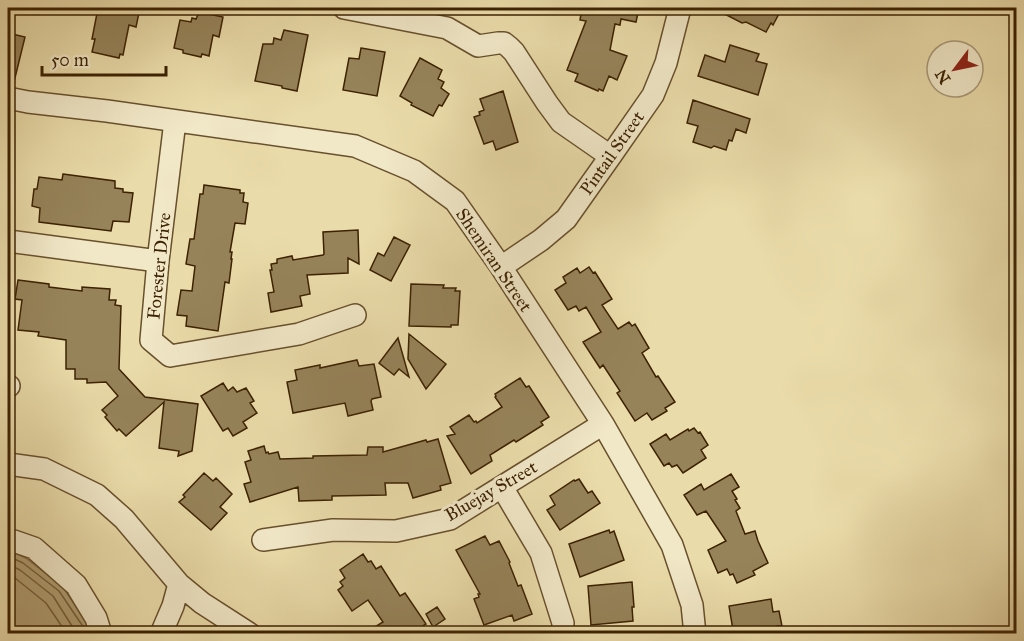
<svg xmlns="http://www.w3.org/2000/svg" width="1024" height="641" font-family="'IM FELL Great Primer',serif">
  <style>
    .water { fill: #af9d71; stroke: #816c45; stroke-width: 1.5 }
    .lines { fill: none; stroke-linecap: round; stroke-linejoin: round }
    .shore { stroke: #76603a; stroke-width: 1.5 }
    .building { fill: #96835a; stroke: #3c2203; stroke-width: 1.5 }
    .minor-casing { stroke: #68502d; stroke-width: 24 }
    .minor { stroke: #f1e8c8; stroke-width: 21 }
    .labels { text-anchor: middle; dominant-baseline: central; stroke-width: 6; stroke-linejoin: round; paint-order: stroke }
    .street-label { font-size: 18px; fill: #3c2203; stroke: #f1e8c8 }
  </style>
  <rect width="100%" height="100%" fill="#eadcaa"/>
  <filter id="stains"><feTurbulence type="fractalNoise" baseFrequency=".00333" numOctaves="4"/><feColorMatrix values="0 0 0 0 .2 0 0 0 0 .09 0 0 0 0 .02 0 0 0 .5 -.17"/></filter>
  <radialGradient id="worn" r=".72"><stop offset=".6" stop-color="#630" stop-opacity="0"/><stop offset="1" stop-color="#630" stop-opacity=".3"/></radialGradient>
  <path class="water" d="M8,550L26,558L63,587L89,626L92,633H8Z"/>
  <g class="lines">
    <path class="shore" d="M8,556L23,563L59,591L84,628L85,634
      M8,564L20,570L53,596L77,634
      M8,574L15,578L46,603L67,634"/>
  </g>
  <path class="building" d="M98,8H140L136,27L129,25L123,55L120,54L119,58L92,52L95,39H92Z
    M582,8H639L636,22L621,19L620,25L615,24L610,50L627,56L617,80L609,76L603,91L599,89L598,91L575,81L578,74L567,70L586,21L580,20Z
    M713,8H782L773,25L771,23L766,32L746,22L742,23Z
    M199,12L223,17L219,37L213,35L209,56L202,54L201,57L183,53V50L174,48L180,20L191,22L192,18L196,19Z
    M284,30L308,35L297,91L282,88V86L255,81L263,44H273L274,38L281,40Z
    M8,33L25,37L13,86H8Z
    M730,45L759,54L756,61L767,64L758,95L698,76L705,55L725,62Z
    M361,48L385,52L377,96L343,90L349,58L359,59Z
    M420,58L442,70L438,79L444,82L441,88L449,94L442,106L439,105L433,116L411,105L412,103L400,96Z
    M503,91L518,142L496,150L493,141L484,144L474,117L480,115L479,112L484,110L480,99Z
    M693,100L750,119L746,133L736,129L732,141L729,140L726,150L714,146L711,148L693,142L698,126L687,123Z
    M63,174L115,181V188L123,189V192L133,193L129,222L113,221L111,231L39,222L40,208L32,206L34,189H37L39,177L62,180Z
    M204,185L240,190V193H244L243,202L248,203L245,224L235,223L230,252H232L231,259H232L229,283L225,282L218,331L186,326L187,316L177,315L181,290L192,291L195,266L186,264L190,239H194L200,194H203Z
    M358,230L359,264L348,258V273L307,275L310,294L300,296L302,306L271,312L268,293L274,292L270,270H272L271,264L277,263V259L292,256L293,260L323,255L324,254L323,232Z
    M394,237L410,245L391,281L370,270L378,253L384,256Z
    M589,267L593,273L595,272L612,299L602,305L618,329L629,322L632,326L635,324L649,348L642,353L656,377L658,376L675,402L665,408L667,411L652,420L647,413L635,421L617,393L620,391L603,365L600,368L583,342L601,332L586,307L579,311L576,306L568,310L555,290L566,283L563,277L577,268L580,273Z
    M18,280L49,284V287L82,291V287L110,289L109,300H116L115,305L121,306L119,369L145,397L198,404L192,451L178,456L179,451L159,448L164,402L126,436L119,429L117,431L105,417L107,415L102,410L118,396L106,382L87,383V379H75V369H66V340L38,336L39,332L18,330L22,300L15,299Z
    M411,284L444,285L443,288H456L455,291H460L458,325H451V327L409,326Z
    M409,334L446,364L426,389L408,359Z
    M398,338L409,377L399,369L394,375L379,363Z
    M357,360L359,366L374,364L381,397L372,399L371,401L373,410L348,416L345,403L293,413L287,382L297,380L295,370L320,365V368Z
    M520,378L526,387L529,386L549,417L541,422L543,425L516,442L514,440L490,455L492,461L471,474L447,436L455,434L450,427L469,415L474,422L476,421L477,423L502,407L495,397L496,396L495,394Z
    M223,383L228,391L233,387L237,392L246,388L254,401L250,403L257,413L243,422L247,428L233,436L228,428L223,431L201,396Z
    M694,428L698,433L700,432L708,445L701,450L706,458L683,473L677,465L672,467L669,463L664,466L650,444L666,434L670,440L688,429L689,431Z
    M438,439L451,483L440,486L441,490L413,498L408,483H385L386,495L332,496V500L299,501L298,487L250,502L244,484L251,482L245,462L251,460L248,451L264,446L266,453L268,452L269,454L278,452L280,459L313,458V456L367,455L368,447H383V452L426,440L427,442Z
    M204,473L213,481L216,478L232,494L220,507L227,513L211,530L179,502L185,497L183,495Z
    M731,474L739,487L732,491L737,499L735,500L740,508L736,511L745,534L755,531L758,541L768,563L753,571L755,575L737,583L733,574L730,575L727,569L718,573L708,550L726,541L706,511L697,515L684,495L701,484L704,490Z
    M579,479L588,493L592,491L600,503L560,530L547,510L555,505L550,496L574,480L575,481Z
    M609,530L610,533L614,531L624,560L580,577L569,544Z
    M485,536L490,545L499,541L510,562L509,563L518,586L521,585L532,614L514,621L512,615L484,625L474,599L479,597L478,594H480L456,550Z
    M363,554L368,562L371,561L376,569L381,566L400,596L405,593L426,624L412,633H365L383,622L368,600L352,611L338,590L343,586L340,582L345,578L340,570Z
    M632,582L634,607H632L633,621L591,625L588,586Z
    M771,599L773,612L779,611L782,626H777L778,632L744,633L743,628L733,630L729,606Z
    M437,607L445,619L433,627L426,614Z"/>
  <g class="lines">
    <defs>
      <path id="minor" d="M344,8L447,28L478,46L498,43H504L509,47L514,52L547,103L561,122L610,156
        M8,98L28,102L107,111L355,146L414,171L455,201L501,267L603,424L672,545L692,605L695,634
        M175,121L158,261L151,340L170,356L299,334L355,315
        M8,241L158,261
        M501,267L541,240L566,219L612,154L653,95L666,63L680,8
        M8,386H9
        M8,464L44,469L97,495L124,519L179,584L202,603L250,634
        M502,487L541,553L563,623L562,634
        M8,539L34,548L76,585L96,618L101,634
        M263,540L333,530L396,531L450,519L603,424
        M161,634L173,606L179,584"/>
    </defs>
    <use href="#minor" class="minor-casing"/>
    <use href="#minor" class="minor"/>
  </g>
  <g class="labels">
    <g class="street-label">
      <text transform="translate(612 153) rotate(-55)">Pintail Street</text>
      <text transform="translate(494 260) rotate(56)">Shemiran Street</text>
      <text transform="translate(159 266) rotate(-84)">Forester Drive</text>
      <text transform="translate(491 491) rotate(-30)">Bluejay Street</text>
    </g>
  </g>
  <rect width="1024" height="641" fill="none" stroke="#eadcaa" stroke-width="30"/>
  <rect x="9" y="9" width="1006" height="623" fill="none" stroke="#3c2203" stroke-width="3"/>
  <rect x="15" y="15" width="994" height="611" fill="none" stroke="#3c2203" stroke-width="1.5"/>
  <g transform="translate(955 69) rotate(238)"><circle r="28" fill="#f1e8c8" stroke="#a99979" stroke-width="1.5"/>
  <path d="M0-4.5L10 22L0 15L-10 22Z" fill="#8f2418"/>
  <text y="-9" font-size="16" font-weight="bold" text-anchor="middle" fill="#3c2203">N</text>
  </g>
  <path d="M42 66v9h124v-9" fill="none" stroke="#3c2203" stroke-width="3"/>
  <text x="51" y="66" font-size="18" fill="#3c2203" stroke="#f1e8c8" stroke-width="4.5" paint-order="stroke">50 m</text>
  <rect width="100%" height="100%" filter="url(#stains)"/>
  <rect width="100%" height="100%" fill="url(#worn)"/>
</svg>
